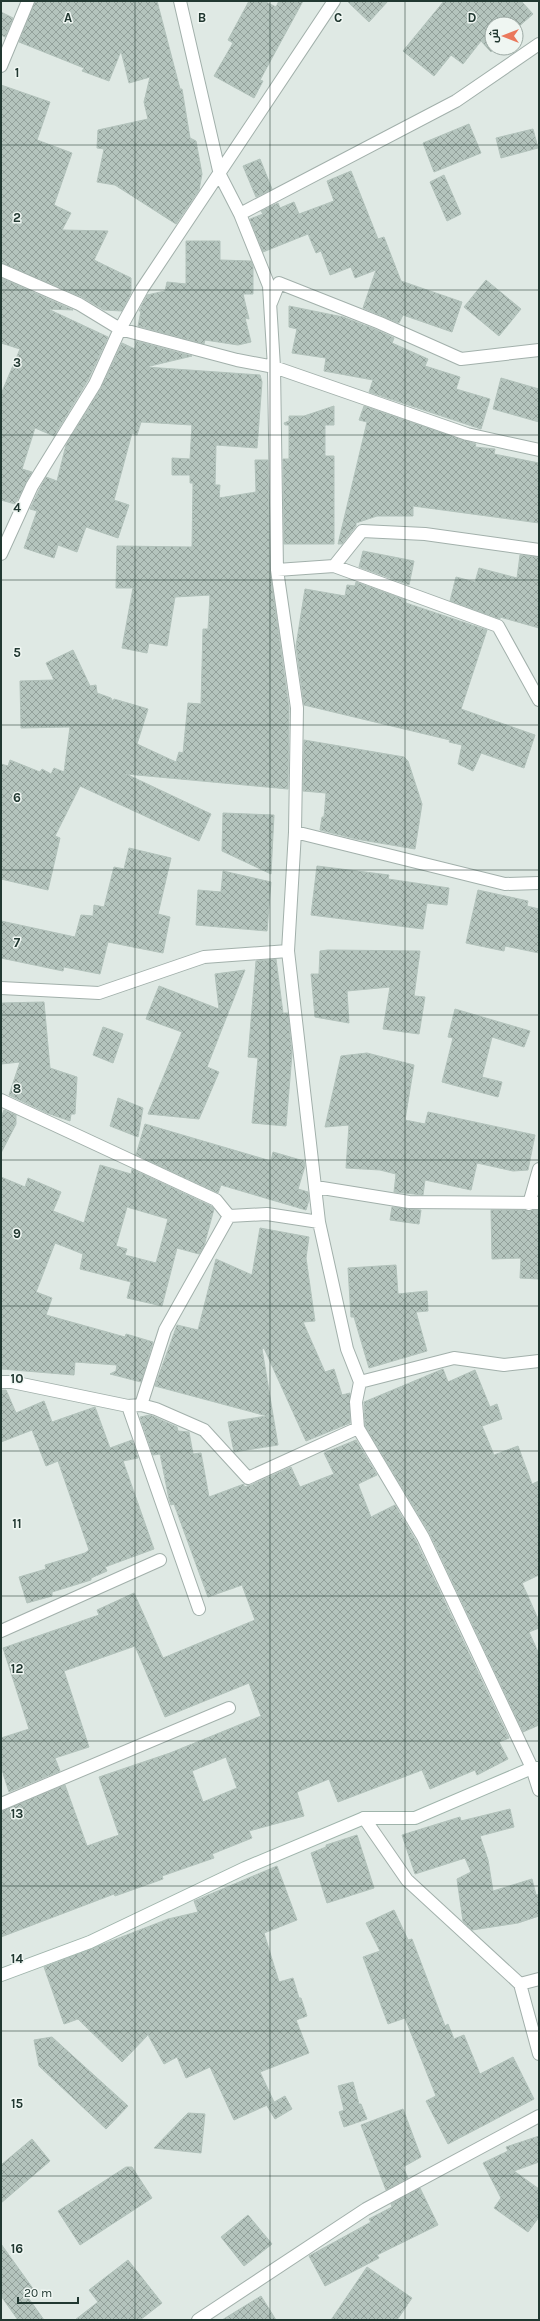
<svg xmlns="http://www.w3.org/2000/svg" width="540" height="2321" font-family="Karla,Cairo,sans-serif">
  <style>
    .building { fill: url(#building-cross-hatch); stroke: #b2c2bb; fill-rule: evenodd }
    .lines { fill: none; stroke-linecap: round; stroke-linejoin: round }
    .street-casing { stroke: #a2b0ab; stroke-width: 14 }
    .secondary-casing { stroke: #9fb4ab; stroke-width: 14 }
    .street { stroke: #fff; stroke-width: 12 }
    .secondary { stroke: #fff; stroke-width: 12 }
    .grid { fill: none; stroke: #213831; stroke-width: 1; stroke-opacity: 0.55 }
    .grid-label { font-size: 13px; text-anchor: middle; font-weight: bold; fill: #213831; stroke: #eff6f2; stroke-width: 3; stroke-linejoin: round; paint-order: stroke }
  </style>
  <defs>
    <pattern id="building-cross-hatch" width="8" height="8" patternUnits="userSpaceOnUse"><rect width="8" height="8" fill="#b4c4bd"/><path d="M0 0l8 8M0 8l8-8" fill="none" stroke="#92a09a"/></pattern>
  </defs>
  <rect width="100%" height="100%" fill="#dfe9e4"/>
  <path class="building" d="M35,1H157L180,89H182L190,138L196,141L202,174L199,190L176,224L115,185L97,182L104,149L97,148L98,130L148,119L144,102L150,77L129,83L121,51L109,81L82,71L84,68L19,42Z
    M249,1H264L276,7L279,1H303L260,80L263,81L254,98L214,76L233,43L228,40Z
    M347,1H388L369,22Z
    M444,1H521L533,14L516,29V24H492V48H495L491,52L481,41L463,64L451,55L434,76L403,51Z
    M1,12L13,18L5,37L1,35Z
    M1,85L50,102L37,140L72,153L54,205L71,213L62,230L108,231L94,260L131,278V293L122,311L104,310L82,297L1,263Z
    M469,124L481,153L434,172L423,143Z
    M533,129L538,148L501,158L496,138Z
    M260,159L272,189L256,197L243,166Z
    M351,171L378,239L384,237L401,281L462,302L452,332L403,315L399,323L363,308L376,270L355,278L351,267L330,275L321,251L316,253L308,234L263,252L250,219L263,214L261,211L278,203L280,208L294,202L299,214L334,201L327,181Z
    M444,175L461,214L447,221L430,182Z
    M186,241H220V260L251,261L253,266V294H243L249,319L245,318L251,342L238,345L205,340L204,344L138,326L141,311H139L147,295L165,291L167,282L186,284Z
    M1,278L73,310L48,309L108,337L88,380L54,436L35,428L22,469L32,472L15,504L1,500V394L20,349L1,343Z
    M486,280L521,309L499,336L464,307Z
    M289,306L343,317L377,330L394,338L392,343L428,359L425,366L460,377L456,389L490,399L481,429L369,392L373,380L324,371L326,358L292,353L297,329L289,327Z
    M136,341L192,356L146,367L260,375L262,382L257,448L216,445L215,485H220L219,498L256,492L255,460H268L270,571L289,708L288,789L126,774L211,814L199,841L80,786L55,836L60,838L48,890L1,879V764L8,766L10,760L40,772L42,769L51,774L54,768L64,772L70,727L21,728L20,681L54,680L46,663L73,650L90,686L96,685L97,693L111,698L113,702L114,699L148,709L137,744L176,762L179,752L183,753L188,703L201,704L203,629H208L210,595L175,597L167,646L149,643L147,653L122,648L133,588H116L117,546L192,547L193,483H190V475H172V458L190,459L192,425L141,422L137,435L132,433L114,500L129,505L118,538L86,527L77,552L58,545L54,558L24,548L37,511L30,509L39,490L46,477L57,481L66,445L101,388L122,343L135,349Z
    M501,378L539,389V422L493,409Z
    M334,406V425H325V456H334V544H284L283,459H289V425H285L284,423L289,421V416H304Z
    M364,406L476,444L475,447L495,449L494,454L539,463V523L413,506V516H377L356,523V526L342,544H338L367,422L359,420Z
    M363,551L414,561L409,585L359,567Z
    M520,555L539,557V628L500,617V619L450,601L456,577L475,582L479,568L517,578Z
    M356,582L406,600V603L487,630L461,709L535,735L524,768L481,753L473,771L458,764L462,745L449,742L450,740L304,705L296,646L305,589L345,596L347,585L355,586Z
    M304,740L404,757L408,761L422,804L415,849L356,839L320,830L322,817H324L326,793L303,791Z
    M223,813L274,815L271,874L222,851Z
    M129,848L171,858L158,914L170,917L163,953L108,942L100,974L64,967L63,971L1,958V921L75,937L81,915L93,916L94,905L104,907L114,867L124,869Z
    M317,866L389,875L388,879L449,888L447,905L427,903L423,929L311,915Z
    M223,871L271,882L267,931L196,925L198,890L221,892Z
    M478,890L528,901L527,906L539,909V953L505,946L504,951L466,943Z
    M328,950L420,951L414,996L425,997L419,1034L383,1029L390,987L347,991L349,1023L315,1017L311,974H319L320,951Z
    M276,959L283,1013H288L292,1054L286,1126L252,1123L258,1058L248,1057L256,961Z
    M245,970L207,1067L219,1072L199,1119L148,1114L182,1032L146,1019L159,986L219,1009L215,974Z
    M44,1002L50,1068L77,1077L75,1114H71L70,1121L47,1113L9,1095L20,1062L1,1064V1003Z
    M455,1009L530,1031L524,1047L492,1037L482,1077L502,1082L498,1097L442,1082L453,1038L448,1037Z
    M103,1027L123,1034L113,1063L93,1055Z
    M367,1053L414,1065L405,1120L425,1124L428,1112L535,1135L528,1170L513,1171L477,1163L471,1190L425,1180L423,1195L394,1192L396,1174L380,1170L346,1168L349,1125L325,1127L341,1056Z
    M118,1098L143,1108L138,1137L110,1126Z
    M4,1110L16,1115V1124L1,1153V1118Z
    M145,1124L271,1161L273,1152L304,1161L305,1166L298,1189L308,1192L309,1200L306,1210L221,1185L218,1193L136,1155Z
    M100,1165L131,1174L132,1169L211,1206L214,1209L204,1246L199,1254L177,1248L162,1306L127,1298L131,1282L80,1269L83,1254L55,1243L36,1292L52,1298L46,1315L125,1337L126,1334L153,1342L141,1382L110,1374L116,1371L117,1365L75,1362L74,1375L1,1369V1177L25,1187L28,1178L61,1192L53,1211L84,1223ZM127,1207L168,1219L156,1263L125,1255L127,1249L116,1246Z
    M392,1207L421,1210L419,1224L390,1220Z
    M491,1210H539V1279L520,1278L521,1258L492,1259Z
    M260,1228L309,1237L306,1258L315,1321L303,1322L325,1372L334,1369L342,1395L350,1393V1423L306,1441L264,1348L262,1349L278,1445L234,1452L228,1422L267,1416L155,1386L177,1325L198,1330L216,1259L252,1275Z
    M396,1265L398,1294L427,1291L428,1311L416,1312L427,1351L369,1368L354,1317H351L348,1268Z
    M443,1369L448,1382L475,1370L490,1407L497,1404L502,1419L482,1426L494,1455L518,1446L532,1484L539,1481V1575L522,1583L539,1621V1628L529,1632L539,1654V1725L523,1732L430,1534L365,1426L364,1402Z
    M1,1390H6L16,1413L44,1401L52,1422L95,1407L110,1448L132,1440L138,1458L123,1461L154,1549L105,1567L107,1571L91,1578V1580L52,1592V1596L27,1603L19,1577L46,1569L45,1565L85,1553L89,1550L58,1461L46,1466L32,1430L1,1442Z
    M150,1415L177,1427L178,1431L189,1432L193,1454L201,1453L209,1497L244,1484V1487L251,1485L291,1467L300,1487L334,1474L324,1453L356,1440L377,1475L358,1484L371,1517L395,1505L416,1541L509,1738L499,1742L508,1759L477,1775L475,1770L430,1789L422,1770L338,1802L329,1779L297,1792L304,1816L249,1831L252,1838L212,1854L214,1858L162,1876L163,1879L115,1896L114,1894L1,1937V1811L65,1785L87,1846L119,1835L99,1777L170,1753L261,1716L249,1683L165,1717L135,1646L64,1671L89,1747L55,1758L60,1771L9,1792L1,1767V1738L29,1729L3,1648L99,1615L97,1610L134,1593L163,1658L255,1620L242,1585L208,1597L174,1504L171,1505L169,1499L160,1454L153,1455L140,1417ZM226,1757L237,1788L203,1802L192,1771Z
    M510,1809L514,1827L480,1836L488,1860L493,1891L532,1879L536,1895L539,1894V1916L518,1923L472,1930L463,1921L457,1879L471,1872L465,1858L415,1874L402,1835L460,1817L461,1821Z
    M357,1835L374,1888L327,1903L311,1853L326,1847V1845Z
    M277,1866L297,1920L264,1933L279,1982L293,1978L299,1998H301L307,2016L296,2020L309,2053L260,2072L274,2102L234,2120L210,2067L186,2078L177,2057L164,2064L148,2035L122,2062L78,2019L64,2024L44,1967L168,1919L198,1912L194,1901Z
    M394,1910L408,1940L412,1939L445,2026L448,2024L454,2039L464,2035L480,2074L513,2057L534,2099L448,2144L426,2101L436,2096L405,2018L388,2024L363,1957L380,1951L366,1923Z
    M52,2037L128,2106L106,2129L39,2066L34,2040Z
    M353,2082L359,2104H361L367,2119L344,2127L339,2112L344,2110L338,2086Z
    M285,2096L292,2109L275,2119L267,2106Z
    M403,2109L421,2157L403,2167L408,2178L386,2190L361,2125Z
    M188,2113L205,2114L201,2153L154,2148Z
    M539,2136V2162L514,2171L539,2189V2217L528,2232L494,2208L501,2198L483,2163L508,2151L506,2147Z
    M32,2139L50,2161L1,2203V2165Z
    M126,2167H132L152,2198L80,2245L58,2211Z
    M420,2188L438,2225L377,2255L379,2258L325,2286L309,2256L371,2222L369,2219L392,2207L391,2204Z
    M248,2215L272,2244L244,2266L221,2237Z
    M1,2244L34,2290L27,2296L44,2320H18L1,2296Z
    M128,2260L162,2303L140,2320H75L98,2302L89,2290Z
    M367,2267L412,2298L397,2320H331Z
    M261,2296L276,2320H222Z"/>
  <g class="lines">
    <defs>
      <path id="street" d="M180,1L220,175L240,214L456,101L539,44
        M1,66L28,1
        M240,214L269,286L274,367L277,570L297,708L295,832L288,951L319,1222L347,1349L360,1382L356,1402L358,1428L423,1537L532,1768L539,1790
        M1,270L79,304L120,329L237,360L274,367L467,434L539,450
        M271,303L279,283L380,323L461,359L539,350
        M1,554L32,486L95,384L120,329L142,289L334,1
        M334,566L498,626L539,700
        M277,570L334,566L362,531L425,534L539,550
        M295,832L505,884L539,883
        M1,988L99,993L204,957L288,951
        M1,1100L216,1200L229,1216
        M316,1187L409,1202L539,1203
        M529,1204L539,1169
        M1,1382H12L128,1406L141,1405L156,1409L204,1430L248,1478L358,1428
        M360,1382L454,1358L504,1365L539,1361
        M141,1405L165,1330L229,1216L267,1214L319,1222
        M128,1406L199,1609
        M1,1631L160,1560
        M1,1804L229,1708
        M364,1818L407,1880L520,1984L539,2054
        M520,1984L539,1979
        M198,2320L366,2209L539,2116"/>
      <path id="secondary" d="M1,1975L90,1942L245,1868L364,1818H415L532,1768H539"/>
    </defs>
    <use href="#street" class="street-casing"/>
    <use href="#secondary" class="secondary-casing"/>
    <use href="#street" class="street"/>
    <use href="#secondary" class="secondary"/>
  </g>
  <path class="grid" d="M135,1V2320M270,1V2320M405,1V2320M1,145H539M1,290H539M1,435H539M1,580H539M1,725H539M1,870H539M1,1015H539M1,1160H539M1,1306H539M1,1451H539M1,1596H539M1,1741H539M1,1886H539M1,2031H539M1,2176H539"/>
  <g class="grid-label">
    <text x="68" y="22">A</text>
    <text x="202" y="22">B</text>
    <text x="338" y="22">C</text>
    <text x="472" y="22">D</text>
    <text x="17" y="77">1</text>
    <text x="17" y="222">2</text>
    <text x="17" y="367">3</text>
    <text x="17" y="512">4</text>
    <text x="17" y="657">5</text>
    <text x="17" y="802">6</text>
    <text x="17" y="947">7</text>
    <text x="17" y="1093">8</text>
    <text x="17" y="1238">9</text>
    <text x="17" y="1383">10</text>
    <text x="17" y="1528">11</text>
    <text x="17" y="1673">12</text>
    <text x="17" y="1818">13</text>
    <text x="17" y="1963">14</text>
    <text x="17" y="2108">15</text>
    <text x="17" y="2253">16</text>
  </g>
  <rect width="540" height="2321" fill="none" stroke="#213831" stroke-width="4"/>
  <g transform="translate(504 36) rotate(270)"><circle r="19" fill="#eff6f2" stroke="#9daaa5"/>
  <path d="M0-3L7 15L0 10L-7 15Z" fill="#ea785c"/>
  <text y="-6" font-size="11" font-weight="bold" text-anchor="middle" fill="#213831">ش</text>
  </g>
  <path d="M18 2297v6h60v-6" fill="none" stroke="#213831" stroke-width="2"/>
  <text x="24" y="2297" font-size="12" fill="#213831" stroke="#eff6f2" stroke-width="3" paint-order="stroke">20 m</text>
</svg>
